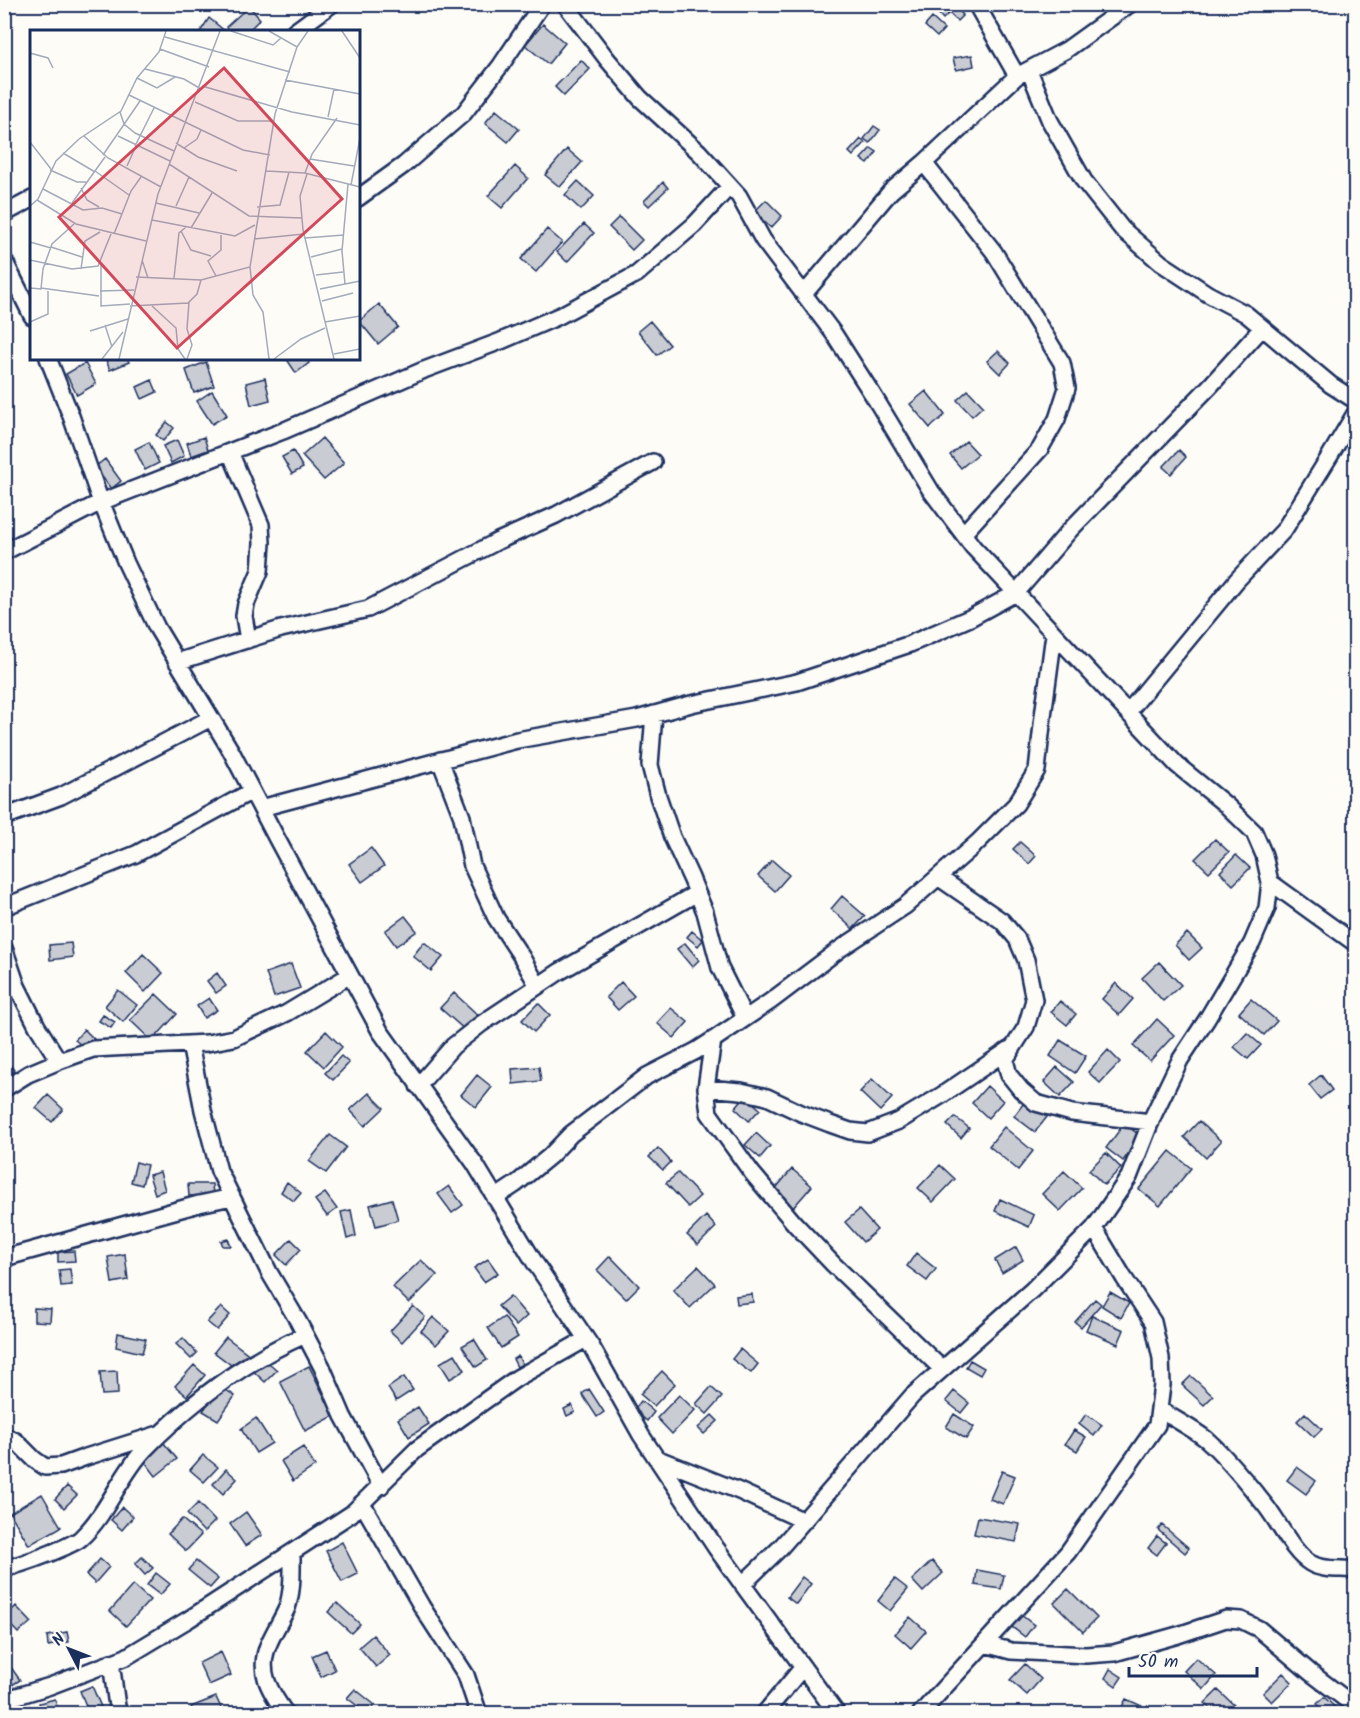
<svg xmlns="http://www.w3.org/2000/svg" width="1360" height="1718" font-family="Kalam,sans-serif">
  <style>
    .building { fill: #c9ccd3; stroke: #1b2f5e; stroke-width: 1.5 }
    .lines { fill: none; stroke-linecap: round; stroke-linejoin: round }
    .minor-casing { stroke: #1b2f5e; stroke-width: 20 }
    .minor { stroke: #fdfcf7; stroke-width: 15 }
    .inset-road { fill: none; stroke: #a3aaba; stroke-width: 1.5 }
    .view { fill: #d1495b; fill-opacity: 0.15; stroke: #d1495b; stroke-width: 3 }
    .inset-edge { fill: none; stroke: #1b2f5e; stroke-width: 3 }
  </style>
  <rect width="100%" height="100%" fill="#fdfcf7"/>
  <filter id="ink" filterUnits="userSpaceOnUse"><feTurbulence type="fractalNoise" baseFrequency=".0167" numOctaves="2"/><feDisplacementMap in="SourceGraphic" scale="12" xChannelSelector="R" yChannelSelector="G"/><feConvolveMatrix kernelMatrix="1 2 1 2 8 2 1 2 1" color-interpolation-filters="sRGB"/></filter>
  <g filter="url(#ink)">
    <path class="building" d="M221,4H235L228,12Z
      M424,4H438L426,10Z
      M943,4H953L963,15L957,21L949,13L943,19L936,11Z
      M249,6L260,19L247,32H230L226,27Z
      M209,18L226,32H200Z
      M932,18L944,29L937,37L925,26Z
      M543,24L565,43L548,64L525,45Z
      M972,55L974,66L956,70L953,58Z
      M581,60L590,69L564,96L555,87Z
      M496,110L519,129L508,142L485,123Z
      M874,126L880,130L870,143L864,139Z
      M861,139L865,143L853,156L849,152Z
      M871,148L877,152L868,164L861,159Z
      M567,149L582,162L560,187L545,175Z
      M515,166L528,178L502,208L488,196Z
      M578,181L594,196L581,210L565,195Z
      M663,182L668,188L649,206L644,201Z
      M766,200L782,216L771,228L754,212Z
      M619,217L642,240L632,250L609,227Z
      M584,224L594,233L567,262L557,252Z
      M547,229L562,242L536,272L521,259Z
      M379,304L398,327L378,344L359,321Z
      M650,321L670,345L657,355L638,331Z
      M998,351L1010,363L1000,374L987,361Z
      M105,358H127L129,362L110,370Z
      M286,358H306L309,363L296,373Z
      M206,362L214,386L194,393L186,370Z
      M85,363L96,384L77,395L66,374Z
      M265,378L270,400L251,405L246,383Z
      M152,380L157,392L142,399L137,387Z
      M968,390L983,406L972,416L957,400Z
      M212,391L227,415L212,424L197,401Z
      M926,391L945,415L930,428L910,404Z
      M167,422L174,428L163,441L156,435Z
      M204,437L208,450L191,456L187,443Z
      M322,438L344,463L324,480L302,456Z
      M177,440L184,456L171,463L163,446Z
      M966,441L978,454L961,468L950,455Z
      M149,442L159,463L145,470L135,449Z
      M1179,450L1186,457L1171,474L1163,467Z
      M293,451L303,468L292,474L282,457Z
      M105,459L121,481L111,489L95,467Z
      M1215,839L1229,852L1209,872L1195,859Z
      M1020,842L1036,856L1029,864L1013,849Z
      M371,848L384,866L362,882L349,864Z
      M1236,855L1250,868L1233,885L1220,872Z
      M772,860L789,875L775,891L758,876Z
      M842,896L865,916L853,929L831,909Z
      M405,916L417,931L396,946L385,931Z
      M692,931L703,940L698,946L687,937Z
      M1187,933L1202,948L1189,960L1175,945Z
      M424,942L443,957L431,971L413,956Z
      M71,943L73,957L50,960L49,945Z
      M685,943L699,960L692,967L677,949Z
      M143,954L163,973L145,992L126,973Z
      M1159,962L1181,985L1163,1001L1142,978Z
      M291,964L300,988L274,997L266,973Z
      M217,973L226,986L216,993L207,981Z
      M621,982L634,996L618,1010L606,997Z
      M1116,983L1133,999L1119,1015L1102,999Z
      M118,990L137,1005L123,1022L105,1006Z
      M454,993L479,1016L466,1031L440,1008Z
      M156,994L177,1014L152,1041L130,1020Z
      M209,998L217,1010L204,1018L197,1006Z
      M1251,999L1277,1021L1264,1035L1239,1013Z
      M1060,1001L1076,1014L1067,1025L1051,1012Z
      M538,1003L550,1015L534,1032L522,1020Z
      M671,1008L688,1022L674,1038L657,1023Z
      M103,1015L115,1022L111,1028L99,1021Z
      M1157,1019L1174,1035L1150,1061L1133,1046Z
      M84,1029L95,1040L87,1050L75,1040Z
      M326,1031L342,1047L324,1067L307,1051Z
      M1247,1033L1261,1045L1248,1059L1234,1047Z
      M1060,1040L1086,1056L1075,1073L1050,1056Z
      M1108,1050L1120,1062L1100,1083L1088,1072Z
      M341,1056L349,1063L333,1080L325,1073Z
      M4,1057L14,1070L4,1077Z
      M539,1067L541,1081L513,1084L512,1069Z
      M1057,1067L1074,1082L1060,1097L1044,1082Z
      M477,1075L492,1087L476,1107L461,1095Z
      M1321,1075L1332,1090L1320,1099L1309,1085Z
      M872,1079L892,1098L880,1111L860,1092Z
      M987,1086L1003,1101L988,1118L972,1103Z
      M369,1093L384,1108L365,1126L350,1110Z
      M48,1095L63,1109L52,1122L36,1108Z
      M745,1096L760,1109L749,1121L735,1108Z
      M1026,1100L1047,1117L1035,1132L1014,1116Z
      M955,1117L969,1128L961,1138L947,1125Z
      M1199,1121L1221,1141L1206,1158L1184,1137Z
      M1124,1124L1141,1136L1123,1161L1106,1148Z
      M1004,1127L1033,1151L1018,1170L989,1146Z
      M756,1133L770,1146L760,1158L745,1145Z
      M330,1135L346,1147L326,1173L309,1161Z
      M658,1148L671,1162L663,1170L649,1157Z
      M1170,1151L1191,1168L1160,1206L1139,1189Z
      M1106,1153L1121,1168L1104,1185L1089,1170Z
      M136,1162L147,1165L142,1185L131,1182Z
      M940,1165L955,1179L933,1202L918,1188Z
      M792,1169L812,1186L791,1210L771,1194Z
      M1064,1171L1082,1188L1060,1211L1042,1194Z
      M160,1172L165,1190L155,1194L149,1175Z
      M678,1173L700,1196L688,1207L666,1183Z
      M287,1182L301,1193L294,1201L281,1192Z
      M188,1184H212L213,1195L189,1196Z
      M449,1186L463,1205L452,1213L438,1194Z
      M325,1193L337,1209L327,1216L315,1200Z
      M392,1199L398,1220L376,1226L370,1205Z
      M1000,1199L1034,1215L1029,1227L995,1211Z
      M351,1210L356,1236L347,1239L341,1212Z
      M859,1210L877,1230L863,1242L845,1222Z
      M706,1216L716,1227L698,1245L687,1235Z
      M228,1239L231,1246H223L221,1241Z
      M291,1239L301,1249L286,1265L276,1255Z
      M1016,1247L1023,1260L1002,1273L995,1260Z
      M74,1251L75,1261L58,1262V1252Z
      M916,1253L936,1269L927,1281L907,1266Z
      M125,1254L128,1280L112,1283L108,1257Z
      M610,1256L639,1286L626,1299L597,1270Z
      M488,1259L498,1273L484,1282L474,1268Z
      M421,1260L437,1275L409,1303L393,1287Z
      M698,1266L715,1284L690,1308L673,1290Z
      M70,1269L72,1285L61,1286L59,1270Z
      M1110,1292L1129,1303L1121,1318L1102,1306Z
      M752,1294L753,1302L737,1304L736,1296Z
      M510,1296L527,1316L516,1326L498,1306Z
      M1095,1299L1101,1304L1081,1327L1075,1322Z
      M413,1306L425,1317L402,1342L390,1331Z
      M221,1307L230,1315L217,1330L207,1322Z
      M34,1308L51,1309L50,1322L34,1321Z
      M1092,1316L1124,1330L1118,1344L1086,1330Z
      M433,1317L449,1331L436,1345L421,1331Z
      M504,1317L518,1337L501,1348L488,1328Z
      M118,1333L146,1339L142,1353L116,1347Z
      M226,1337L251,1356L239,1371L214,1352Z
      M183,1338L197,1353L191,1359L176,1344Z
      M474,1339L487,1360L476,1367L462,1346Z
      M740,1349L758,1364L751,1373L732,1359Z
      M455,1354L465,1370L450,1379L440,1363Z
      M518,1356L522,1364L517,1367L513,1359Z
      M263,1358L277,1370L265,1382L252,1370Z
      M970,1360L984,1368L980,1375L966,1367Z
      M194,1365L205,1375L187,1396L175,1386Z
      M309,1366L334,1416L305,1431L280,1381Z
      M117,1371L118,1394L102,1395L100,1372Z
      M662,1371L675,1384L654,1406L640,1394Z
      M1191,1376L1213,1396L1204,1405L1182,1385Z
      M404,1377L413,1390L396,1401L388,1388Z
      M220,1386L235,1396L218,1420L203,1411Z
      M711,1387L722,1397L707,1414L696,1404Z
      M589,1389L604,1412L597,1417L582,1394Z
      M954,1391L969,1403L961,1413L946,1401Z
      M679,1395L695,1410L672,1434L657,1418Z
      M641,1401L654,1412L647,1421L634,1410Z
      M572,1405L575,1412L567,1416L564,1409Z
      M418,1407L429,1424L409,1437L398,1419Z
      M1305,1413L1322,1429L1314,1437L1297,1421Z
      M954,1414L974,1427L966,1439L946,1427Z
      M1086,1414L1102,1425L1094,1436L1079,1424Z
      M712,1415L718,1421L704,1434L698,1428Z
      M256,1418L272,1443L256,1453L241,1429Z
      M1074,1430L1086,1437L1077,1451L1065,1444Z
      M163,1442L177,1459L156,1476L142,1458Z
      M303,1447L315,1466L293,1481L281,1461Z
      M203,1455L218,1467L204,1482L190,1470Z
      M1297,1467L1316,1481L1306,1494L1287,1480Z
      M226,1469L237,1479L223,1494L213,1484Z
      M1002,1471L1015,1476L1003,1504L990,1499Z
      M67,1486L77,1495L64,1508L55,1499Z
      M42,1494L61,1527L29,1545L10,1513Z
      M198,1503L215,1521L204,1532L187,1514Z
      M122,1507L133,1517L122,1530L111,1520Z
      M246,1512L262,1535L245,1546L230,1524Z
      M978,1517L1020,1524L1016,1542L974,1534Z
      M182,1519L201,1535L186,1551L168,1534Z
      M1162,1525L1189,1548L1185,1553L1158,1530Z
      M1157,1536L1166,1543L1157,1555L1148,1548Z
      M342,1542L358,1574L342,1582L326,1551Z
      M142,1557L153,1568L145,1575L135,1564Z
      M100,1559L109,1567L95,1583L86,1575Z
      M196,1561L218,1579L210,1588L188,1570Z
      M932,1561L943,1573L923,1592L912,1580Z
      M977,1570L1004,1575L1001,1589L975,1585Z
      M156,1573L170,1584L160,1595L147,1585Z
      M802,1577L811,1584L796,1604L787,1597Z
      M895,1579L908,1589L890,1611L878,1601Z
      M133,1585L150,1600L126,1626L110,1611Z
      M1068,1589L1097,1618L1083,1632L1054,1603Z
      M337,1603L360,1624L351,1633L328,1612Z
      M16,1606L31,1622L18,1633L4,1618Z
      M1021,1615L1034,1625L1025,1637L1012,1627Z
      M910,1617L926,1631L911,1648L895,1634Z
      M67,1632L69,1642L48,1646L47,1636Z
      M373,1635L390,1655L376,1667L359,1647Z
      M326,1650L335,1670L321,1677L312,1656Z
      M221,1652L231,1675L209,1685L199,1663Z
      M1196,1658L1216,1675L1204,1689L1184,1671Z
      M5,1659L20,1680L9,1687L4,1681Z
      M1025,1664L1041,1679L1027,1695L1010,1680Z
      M1110,1669L1122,1677L1116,1686L1105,1678Z
      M1283,1673L1292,1682L1272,1702L1263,1693Z
      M92,1686L101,1707L89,1713L80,1691Z
      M355,1689L375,1705L368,1714L347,1698Z
      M1218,1690L1236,1707L1229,1714H1216L1205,1703Z
      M216,1697L222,1710L213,1714H194L191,1707Z
      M1324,1697L1338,1710L1334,1714H1326L1317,1704Z
      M55,1699L59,1714H42L39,1703Z
      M1126,1699L1142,1706L1138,1714H1131L1121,1709Z
      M1297,1708L1303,1714H1292Z"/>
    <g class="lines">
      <defs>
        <path id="minor" d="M565,4L607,59L640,98L699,152L739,196L763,240L834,334L873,395L931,491L973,547L1177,765L1226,805L1254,832L1264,855L1270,882L1267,908L1252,943L1207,1019L1180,1060L1153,1116L1129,1177L1094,1228L1032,1290L912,1396L780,1548L743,1584
          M976,4L1017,76
          M294,32L332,4
          M1029,70L1050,121L1084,181L1122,229L1161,263L1208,294L1246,314L1331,385L1356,401
          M924,163L994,252L1062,363L1067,388L1057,419L1040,449L963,534
          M358,198L404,165L464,113L501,65L542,4
          M4,214L32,199
          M4,260L32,316
          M804,294L891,191L924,163L1017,76L1066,50L1130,4
          M48,358L71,416L98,494L126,563L157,628L231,751L277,839L380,1031L475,1164L535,1263L591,1346L641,1435L716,1548L837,1714
          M230,452L261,525L262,543L260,571L246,604L244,616L248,640
          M4,552L101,502L283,431L424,370L501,341L559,316L637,274L694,225L730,186
          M177,662L281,629L368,609L498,541L556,515L653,462
          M1128,712L1237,580L1284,530L1331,454L1356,412
          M654,714L650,765L658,796L672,837L691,878L705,912L720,968L745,1018
          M440,760L462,817L472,866L496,918L521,956L538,986
          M261,808L517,740L637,719L691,704L797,682L910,644L972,617L1016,593L1070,530L1210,386L1262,328
          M4,817L61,796L211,718
          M938,877L1002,921L1017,939L1026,960L1034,1000L1026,1027L1005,1060L1009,1075L1021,1090L1036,1103L1072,1113L1151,1122
          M1270,882L1356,944
          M4,907L136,854L252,791
          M4,948L17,986L37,1026L59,1061
          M713,1040L706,1088L709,1113L752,1173L795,1224L833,1264L942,1369
          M190,1044L203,1110L219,1171L269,1272L298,1321L322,1367L343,1416L381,1486
          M418,1086L453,1046L481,1024L559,972L697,893
          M706,1088L741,1091L767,1097L801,1113L830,1124L850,1131L868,1133L899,1121L942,1095L1010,1049
          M4,1089L28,1074L59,1061L93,1049L207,1043L234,1038L287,1013L350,975
          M495,1198L516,1184L550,1156L571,1134L647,1076L696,1051L713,1040L771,1001L840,949L905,906L977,843L1016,804L1037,770L1043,716L1054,634
          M4,1258L199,1204L232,1197
          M1159,1409C1174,1419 1192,1428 1206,1439C1226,1456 1248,1484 1265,1505C1278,1521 1293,1553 1310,1563C1323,1571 1341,1568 1356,1570
          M4,1436L16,1441L35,1460L45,1467L61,1466L86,1457L159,1434
          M656,1458L739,1491L804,1521
          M362,1503L422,1607L466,1675L479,1714
          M4,1569C25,1563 45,1556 65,1547C70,1544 77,1542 81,1538C108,1513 120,1475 145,1449C191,1402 245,1361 305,1335
          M985,1644L1011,1651L1086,1655L1114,1653L1178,1635L1226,1619L1241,1620L1259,1629L1311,1673L1356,1707
          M111,1662L118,1714
          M4,1700L50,1686L126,1657L189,1619L351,1514L417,1449L469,1412L517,1378L586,1339
          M286,1714C269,1690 256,1670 270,1641C275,1630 282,1619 287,1608C293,1590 292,1571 292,1552
          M764,1714L803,1667
          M920,1714L1068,1552L1157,1425L1162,1385L1161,1358L1153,1322L1124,1278L1094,1228"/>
      </defs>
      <use href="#minor" class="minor-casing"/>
      <use href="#minor" class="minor"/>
    </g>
  </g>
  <g transform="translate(30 30)">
    <rect width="330" height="330" fill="#fdfcf7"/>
    <path class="inset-road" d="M201,1L243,15L251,8M239,1L267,17L278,1M312,1L330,28M135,7L260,42M130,19L179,37M0,23L18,28L23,38M115,39L154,49L171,59M107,48L127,58L145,47M255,50L330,64M172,56L262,82L330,95M99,65L213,120L240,125M165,72L208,91H243M90,82L94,94L105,103L144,121M298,87L304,59M54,106L78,128L131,157M88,106L140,131M0,112L21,139M146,113L168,127L207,141M105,116L124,78M154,118L167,109L171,100M33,123L65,142M73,125L110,71M280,129L324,136M139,134L219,186L272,188M97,136L106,116M20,140L47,152H56M65,141L99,165M236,141L275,143L330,157M275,143L282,124L307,88M277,144L270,166L273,200L304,329M321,155L330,108M51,158L57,170L69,177M13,159L53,180L72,178L92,184M7,170L46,194L116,211M42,173L75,127M126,173L169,183M0,176L8,169L26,131L49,109L91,81L107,48L129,22L136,1M146,176L159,147M227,177L250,175L259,142M122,190L205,206L225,195M161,198L182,163M151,201L161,220L181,226M84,204L101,161L111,147M275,208L314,205M224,209L274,204M0,212L21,218M21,217L52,227M281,227L312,219M0,230L42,239L68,236L81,204M112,230L118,248M71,233V276L100,274M220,237L223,265L233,282L239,329M51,239L55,211L70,202M286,245L313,242M186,246L178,231L191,220V205M106,247L171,250L220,237L245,84L267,17M144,248L149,203L156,197M315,254L312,221L318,154M0,258L11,259L13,239L22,214L44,194M11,258L69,266M290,259L330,251M70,261L104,260M292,271L323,263M100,276L158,273L167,264L171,250M122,276L146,298L148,319L155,329M0,292L18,284V261M295,292L330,286M75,295L82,317M60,301L98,289M304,324L330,319M72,329L93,302M89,329L128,164L190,1M157,329L162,315L157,299L159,272M244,329L271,309L295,298"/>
    <path class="view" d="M194,38L312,169L147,318L29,187Z"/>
    <rect width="330" height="330" class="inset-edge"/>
  </g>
  <rect width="1360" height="1718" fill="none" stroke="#fdfcf7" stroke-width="24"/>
  <rect x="12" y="12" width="1336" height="1694" fill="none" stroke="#1b2f5e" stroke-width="2" filter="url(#ink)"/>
  <g transform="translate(69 1649) rotate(312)" stroke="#fdfcf7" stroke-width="4.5" paint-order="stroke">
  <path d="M0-4.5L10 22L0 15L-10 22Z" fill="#1b2f5e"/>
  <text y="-9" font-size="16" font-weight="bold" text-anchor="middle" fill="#1b2f5e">N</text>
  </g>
  <path d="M1129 1667v9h128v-9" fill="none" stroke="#1b2f5e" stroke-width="3"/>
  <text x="1138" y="1667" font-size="18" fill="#1b2f5e" stroke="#fdfcf7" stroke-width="4.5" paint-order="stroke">50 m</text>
</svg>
